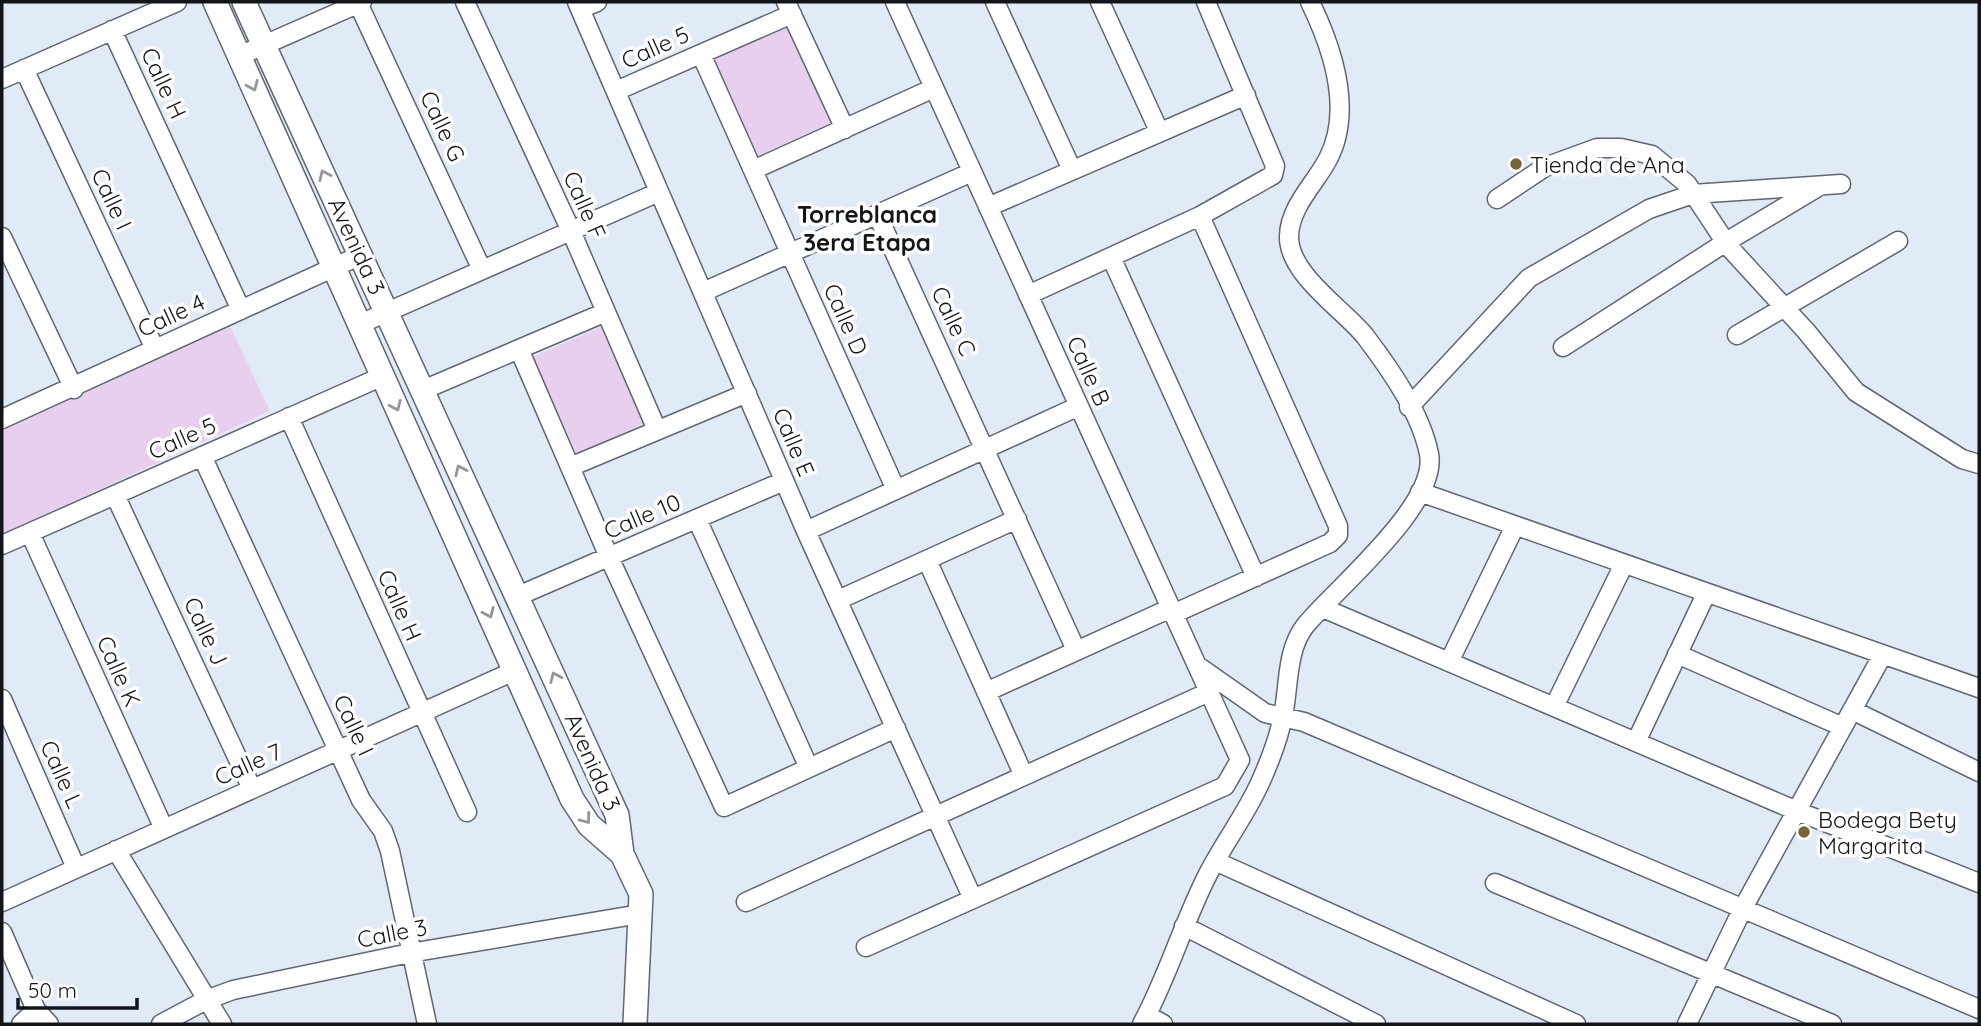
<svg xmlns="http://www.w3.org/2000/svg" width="1981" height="1026" font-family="Quicksand,sans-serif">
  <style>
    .green { fill: #e8cfed }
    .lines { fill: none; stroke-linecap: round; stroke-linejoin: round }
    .minor-casing { stroke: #5e6772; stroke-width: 21 }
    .tertiary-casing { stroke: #5e6772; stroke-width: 26 }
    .minor { stroke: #fff; stroke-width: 18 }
    .tertiary { stroke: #fff; stroke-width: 23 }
    .oneway { stroke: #949698 }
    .poi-dot { fill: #786634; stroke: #fff; stroke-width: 2.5 }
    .labels { text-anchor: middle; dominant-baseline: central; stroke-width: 7; stroke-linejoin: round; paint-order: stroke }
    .street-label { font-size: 23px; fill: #121519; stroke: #fff }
    .poi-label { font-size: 23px; fill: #121519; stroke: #fff; text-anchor: start }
    .neighbourhood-label { font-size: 24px; font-weight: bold; fill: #121519; stroke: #fff }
  </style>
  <rect width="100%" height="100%" fill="#e1ebf8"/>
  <path class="green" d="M786,25L831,123L757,156L712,58Z
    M230,326L270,411L2,534V423L74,389Z
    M601,327L644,424L577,454L533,357Z"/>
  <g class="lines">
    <defs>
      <path id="minor" d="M465,2L571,231L657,430
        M577,2L806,531L973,899
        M786,2L845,129
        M995,2L1072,170
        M1100,2L1159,131
        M358,3L482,270
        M580,9L597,2
        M112,30L241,310
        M701,54L896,490
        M239,56L362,2
        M24,69L155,349
        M2,79L177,2
        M616,91L792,14
        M753,170L934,88
        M1497,199L1545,167L1597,148H1621L1652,155L1687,184L1728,246L1806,331L1856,392L1962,459L1979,464
        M988,207L1246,95
        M877,214L1076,650
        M2,237L74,389
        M1111,257L1256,577
        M703,292L972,172
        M1028,295L1200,216L1273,175L1275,166L1206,2
        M360,324L659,192
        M1737,335L1898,241
        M1563,347L1726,242L1818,187
        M519,349L609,557L724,807L896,728
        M423,390L606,312
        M1409,407L1529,278L1649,209L1693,194L1841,184
        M289,417L467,812
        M2,419L361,255
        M202,456L361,800L383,831L390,851L427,1024
        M570,467L747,393
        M1420,492L1979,688
        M115,495L252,789
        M697,519L809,768
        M806,531L1079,406
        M30,533L164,829
        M2,545L383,376
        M927,560L1024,776
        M518,596L784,481
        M838,600L1017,519
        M1323,608L1797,811L1979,883
        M1173,614L1330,543L1338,535V526L1200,216
        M1677,654L1843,727
        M1449,662L1515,526
        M1198,666L1265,713L1304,722L1979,1009
        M986,692L1171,608
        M2,699L76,868
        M1554,707L1624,564
        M1852,710L1979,772
        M1636,742L1706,594
        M116,850L222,1024
        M1215,861L1576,1024
        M1495,883L1832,1024
        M2,902L514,671
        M746,902L1209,692
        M1184,926L1376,1024
        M2,932L36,1010L49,1024
        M866,947L1225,786L1240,760L895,2
        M1147,1015L1163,1024
        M21,1024L36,1010
        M161,1024L206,1000L233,990L410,953L640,914
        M1142,1024C1168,976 1183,923 1208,874C1224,843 1246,814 1260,783C1269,763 1279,737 1283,716C1289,688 1286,650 1305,626C1334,590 1439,505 1429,454C1421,413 1390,369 1365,336C1343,309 1288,274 1289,236C1290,206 1315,184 1328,159C1354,109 1332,47 1310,2
        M1687,1024L1743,908L1882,656"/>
      <path id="tertiary" d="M215,2L572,799L589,825L622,854
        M244,2L617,815L622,854L641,894L635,1024"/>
    </defs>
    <use href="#minor" class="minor-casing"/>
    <use href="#tertiary" class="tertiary-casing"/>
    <use href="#minor" class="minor"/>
    <use href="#tertiary" class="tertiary"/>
  </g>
  <defs><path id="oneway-chevron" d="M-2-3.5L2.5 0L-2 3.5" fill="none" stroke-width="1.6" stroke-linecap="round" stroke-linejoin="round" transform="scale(1.75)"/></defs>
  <g class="oneway">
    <use href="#oneway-chevron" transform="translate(253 86) rotate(66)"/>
    <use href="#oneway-chevron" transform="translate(324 175) rotate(-115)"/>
    <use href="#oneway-chevron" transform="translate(396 406) rotate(66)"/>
    <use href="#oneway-chevron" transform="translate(460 470) rotate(-115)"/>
    <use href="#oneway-chevron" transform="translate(489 613) rotate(66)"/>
    <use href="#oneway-chevron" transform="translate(555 677) rotate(-114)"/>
    <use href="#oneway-chevron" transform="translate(586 819) rotate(53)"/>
  </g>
  <g class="poi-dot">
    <circle cx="1516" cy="164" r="7"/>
    <circle cx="1804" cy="832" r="7"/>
  </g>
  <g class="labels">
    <g class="street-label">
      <text transform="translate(655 47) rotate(-24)">Calle 5</text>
      <text transform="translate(164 83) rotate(65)">Calle H</text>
      <text transform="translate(443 126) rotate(65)">Calle G</text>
      <text transform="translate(112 199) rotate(65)">Calle I</text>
      <text transform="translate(585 205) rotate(66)">Calle F</text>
      <text transform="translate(357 246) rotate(65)">Avenida 3</text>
      <text transform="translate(171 315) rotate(-25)">Calle 4</text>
      <text transform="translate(846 319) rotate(66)">Calle D</text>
      <text transform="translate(954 321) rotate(65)">Calle C</text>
      <text transform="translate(1089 371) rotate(66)">Calle B</text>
      <text transform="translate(182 438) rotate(-24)">Calle 5</text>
      <text transform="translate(794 442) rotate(67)">Calle E</text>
      <text transform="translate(642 516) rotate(-23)">Calle 10</text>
      <text transform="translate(400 605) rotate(66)">Calle H</text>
      <text transform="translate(206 631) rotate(65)">Calle J</text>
      <text transform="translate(119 671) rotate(66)">Calle K</text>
      <text transform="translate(354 725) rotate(65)">Calle I</text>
      <text transform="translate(593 762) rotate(66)">Avenida 3</text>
      <text transform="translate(248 764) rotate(-24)">Calle 7</text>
      <text transform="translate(62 774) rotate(66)">Calle L</text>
      <text transform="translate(392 933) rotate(-11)">Calle 3</text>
    </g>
    <g class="poi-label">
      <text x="1530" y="164">Tienda de Ana</text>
      <text x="1818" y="819">Bodega Bety<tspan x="1818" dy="26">Margarita</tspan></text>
    </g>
    <g class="neighbourhood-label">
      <text x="867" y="214">Torreblanca<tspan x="867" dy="28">3era Etapa</tspan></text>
    </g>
  </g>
  <rect width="1981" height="1026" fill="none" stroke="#121519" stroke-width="7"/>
  <path d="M18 998v10h119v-10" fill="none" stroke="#121519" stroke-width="3.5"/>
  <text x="28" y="998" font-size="21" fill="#121519" stroke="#ffffff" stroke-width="5" paint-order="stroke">50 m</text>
</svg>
